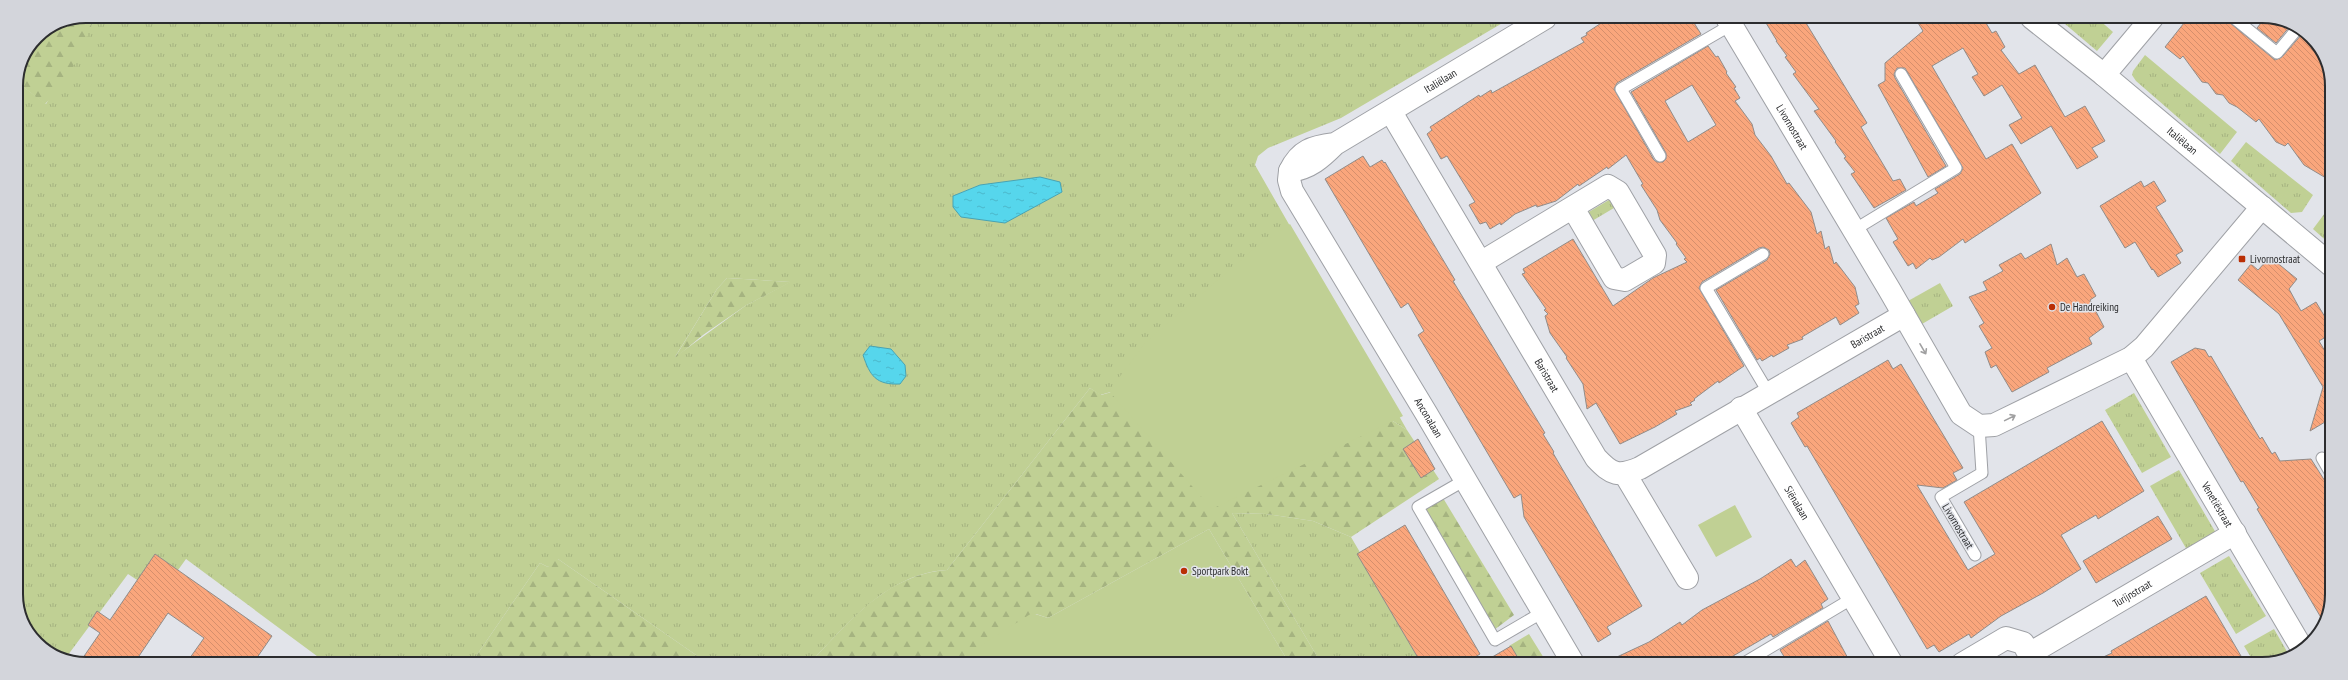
<svg xmlns="http://www.w3.org/2000/svg" width="2348" height="680" font-family="'PT Sans Narrow',sans-serif">
  <style>
    .grass { fill: url(#grass-tufts); fill-rule: evenodd }
    .forest { fill: url(#forest-firs) }
    .green { fill: #c0d094 }
    .water { fill: url(#water-ripples); stroke: #49a3b3 }
    .building { fill: url(#building-back-hatch); stroke: #918c89; fill-rule: evenodd }
    .lines { fill: none; stroke-linecap: round; stroke-linejoin: round }
    .service-casing { stroke: #9fa1a6; stroke-width: 13 }
    .minor-casing { stroke: #9fa1a6; stroke-width: 24 }
    .tertiary-casing { stroke: #9fa1a6; stroke-width: 24 }
    .service { stroke: #fff; stroke-width: 11 }
    .minor { stroke: #fff; stroke-width: 22 }
    .tertiary { stroke: #fff; stroke-width: 22 }
    .oneway { stroke: #a0a0a1 }
    .poi-dot { fill: #b92f05; stroke: #e2e4ea; stroke-width: 1.5 }
    .labels { text-anchor: middle; dominant-baseline: central; stroke-width: 3; stroke-linejoin: round; paint-order: stroke }
    .street-label { font-size: 11px; fill: #2c2d2f; stroke: #e2e4ea }
    .poi-label { font-size: 11px; fill: #2c2d2f; stroke: #e2e4ea; text-anchor: start }
    .rim { fill: none; stroke: #2c2d2f; stroke-width: 2 }
  </style>
  <defs>
    <pattern id="grass-tufts" width="24" height="20" patternUnits="userSpaceOnUse"><rect width="24" height="20" fill="#c0d094"/><path d="M3 7l-1-3M5 7V3M7 7l1-3M15 17l-1-3M17 17v-4M19 17l1-3" fill="none" stroke="#a5b380"/></pattern>
    <pattern id="forest-firs" width="22" height="20" patternUnits="userSpaceOnUse"><rect width="22" height="20" fill="#c0d094"/><path d="M5 1l3.5 6h-7zM16 11l3.5 6h-7z" fill="#a5b380"/></pattern>
    <pattern id="water-ripples" width="26" height="14" patternUnits="userSpaceOnUse"><rect width="26" height="14" fill="#56d6ec"/><path d="M2 4q2-2 4 0t4 0M15 11q2-2 4 0t4 0" fill="none" stroke="#4bb8cb"/></pattern>
    <pattern id="building-back-hatch" width="6" height="6" patternUnits="userSpaceOnUse"><rect width="6" height="6" fill="#faa67c"/><path d="M-1 5l2 2M0 0l6 6M5-1l2 2" fill="none" stroke="#d68f6c"/></pattern>
  </defs>
  <rect width="100%" height="100%" fill="#e2e4ea"/>
  <path class="grass" d="M95,16L1511,18L1341,118L1268,148L1258,156L1255,165L1407,430L1307,367H1200L1100,395L1090,388L947,570C889,573 848,623 811,662H706L558,559L548,567L540,563L472,662H325L186,559L160,595L128,574L65,659L33,640L16,598V86L17,82L46,104L94,21ZM1009,183L953,207V196L980,185ZM727,278L790,282L745,306L675,357L717,289Z
    M2058,18H2097L2113,32L2097,51Z
    M2145,55L2237,132L2220,154L2136,81L2132,75L2133,71Z
    M2246,142L2313,195L2302,212L2291,213L2231,161Z
    M1614,197L1619,205L1592,221L1587,213Z
    M2325,213L2331,221V245L2313,229Z
    M1940,283L1953,306L1922,324L1908,301Z
    M2134,393L2171,457L2142,473L2105,410Z
    M2179,470L2216,533L2187,550L2150,486Z
    M1232,513L1266,514L1313,521L1351,537L1425,663H1321Z
    M2229,556L2266,616L2236,634L2200,573Z
    M2274,629L2289,655L2262,664H2255L2244,646Z"/>
  <path class="forest" d="M86,16H95L94,20L67,81L45,104L17,82C26,38 44,24 86,16Z
    M727,278L791,282L745,306L703,335L674,359L717,289Z
    M1200,367H1307L1407,430L1439,479L1351,537L1313,521L1266,514L1232,513L1321,663H1289L1209,529L1048,618L1036,614L953,663L811,662C849,622 887,574 947,570L1090,388L1101,395Z
    M1443,498L1514,615L1494,630L1424,508Z
    M553,559H558L706,662H472L540,563L548,567Z
    M1529,634L1547,663H1510L1516,660L1509,646Z"/>
  <path class="green" d="M1290,224L1403,416L1212,509L1109,391L1146,342L1254,249Z
    M1735,505L1752,537L1716,557L1698,525Z
    M1209,529L1289,663H953L1032,613L1048,618Z"/>
  <path class="water" d="M1040,177L1060,182L1062,192L1005,223L961,217L953,207V196L980,185Z
    M870,346L891,349L905,365L906,376L900,384C876,385 870,376 863,355Z"/>
  <path class="building" d="M1609,18H1691L1701,34L1617,83L1614,89L1654,160L1657,162H1663L1666,159V153L1631,92L1708,46L1716,57L1718,56L1727,72L1726,73L1736,87L1734,88L1740,98L1735,101L1752,124L1755,135L1771,156L1787,184L1789,183L1811,212L1817,234L1821,231L1825,249L1829,246L1834,264L1836,262L1855,287L1859,304L1855,306L1859,313L1840,325L1836,317L1807,334L1802,337L1803,339L1787,345L1789,348L1773,357L1772,355L1762,361L1760,358L1757,360L1716,290L1767,260L1770,254L1769,250L1763,247L1759,248L1702,282L1699,288L1744,366L1719,383L1718,381L1694,399L1695,400L1690,403L1692,405L1675,411L1677,414L1655,427L1620,444L1596,403L1587,409L1583,384L1566,358L1567,357L1550,333L1545,316L1548,314L1544,310L1546,309L1522,274L1525,273L1523,269L1573,239L1613,306L1653,278L1687,262L1684,259L1686,258L1676,244L1677,243L1660,220L1657,210L1641,185L1643,184L1626,155L1608,169L1607,167L1579,186L1578,184L1556,201L1537,207L1536,205L1515,214L1501,225L1500,223L1490,229L1486,222L1480,224L1469,205L1475,202L1447,156L1441,159L1427,134L1432,130L1430,127L1479,95L1480,97L1491,90L1492,93L1584,42L1581,38L1587,35L1586,33ZM1692,85L1716,125L1688,142L1665,101Z
    M1763,18H1803L1867,123L1861,127L1893,181L1900,179L1906,190L1874,208L1851,174L1855,172L1844,158L1846,157L1835,142L1836,141L1814,111L1819,109L1793,74L1796,72L1785,57L1787,56L1776,41H1777Z
    M1915,18H1983L1992,33L1996,31L2005,47L2001,50L2019,74L2035,65L2065,117L2085,106L2105,141L2092,148L2098,157L2077,169L2051,126L2021,144L2009,125L2022,118L2002,85L1984,96L1972,77L1978,74L1963,48L1932,66L1986,159L2012,144L2041,193L1965,243L1963,239L1939,257L1932,260L1930,258L1916,269L1913,263L1908,266L1893,242L1898,239L1886,218L1914,202L1916,206L1938,193L1935,189L1960,174L1963,168L1905,68H1897L1894,74L1895,78L1946,166L1928,177L1878,85L1885,81V63L1923,31Z
    M2188,18H2227L2230,23L2275,60L2282,57L2303,33L2315,40L2332,82L2331,181L2304,165L2288,143L2285,146L2276,142L2259,119L2256,122L2237,107L2229,103L2223,95L2216,94L2208,83L2202,82L2183,56L2180,59L2165,47Z
    M2265,18H2280L2291,25L2276,43L2257,28Z
    M1363,156L1370,167L1382,160L1384,163L1385,162L1455,280L1453,281L1545,433L1543,434L1554,452L1553,453L1642,606L1607,627L1611,634L1598,642L1524,517L1521,494L1514,498L1418,335L1424,331L1408,303L1401,308L1325,179Z
    M2141,181L2144,187L2154,181L2166,201L2156,207L2183,251L2176,255L2181,263L2158,277L2153,269L2152,270L2135,242L2125,248L2100,206Z
    M2051,244L2057,265L2067,258L2077,277L2084,274L2096,296L2090,300L2104,327L2089,338L2092,344L2047,368L2049,372L2012,392L1996,365L1991,368L1985,352L1992,348L1979,326L1984,323L1969,297L1987,290L1983,282L2003,271L1999,265L2021,253L2025,259Z
    M2270,257L2297,279L2289,289L2301,311L2316,302L2331,327V334L2319,341L2331,361L2330,419L2310,431L2323,387L2279,314L2238,280L2251,264L2258,270Z
    M2195,348L2205,350L2209,357L2211,356L2260,439L2262,437L2272,454L2275,452L2280,461L2311,459L2330,489V612L2323,621L2257,509L2259,508L2243,481L2241,482L2171,362Z
    M1888,360L1893,369L1901,364L1963,468L1953,473L1957,480L1943,488L1917,485L1968,570L1995,554L1964,502L2102,421L2144,491L2098,519L2096,515L2061,535L2081,569L2043,593L2001,616L1971,638L1969,634L1939,652L1934,645L1927,649L1807,446L1805,447L1791,423L1799,417L1797,413Z
    M1418,439L1435,469L1421,478L1403,449Z
    M2158,516L2172,539L2096,583L2083,561Z
    M1405,525L1480,654L1465,663H1421L1357,554Z
    M155,554L272,636L254,662H187L204,638L168,613L135,662H80L100,633L88,625L97,611L110,620Z
    M1791,559L1796,567L1805,560L1828,599L1821,604L1823,608L1773,637L1771,634L1721,663H1604L1649,642L1680,622L1682,625L1702,610L1760,579Z
    M2206,596L2241,656L2228,664H2088L2112,653L2111,651Z
    M1828,621L1851,664L1788,663L1780,650Z
    M1511,646L1521,663H1482Z"/>
  <g class="lines">
    <defs>
      <path id="service" d="M2234,18L2277,53L2297,29
        M1660,156L1621,89L1731,25
        M1854,230L1956,168L1901,74
        M1763,254L1706,288L1768,392
        M2322,458L2330,472
        M1465,480L1418,507L1495,640L1543,612
        M1975,555L1941,497L1982,473L1979,426
        M1744,663L1853,598"/>
      <g id="minor">
        <path id="s1" d="M1727,18L1889,289L1961,414L1979,426L1994,425L2131,358L2144,347L2262,207"/>
        <path d="M2104,75L2152,18"/>
        <path id="s2" d="M1391,112L1596,458C1612,475 1618,477 1640,468L1904,315"/>
        <path d="M1482,262L1608,186L1618,192L1655,255L1654,263L1625,280L1614,278L1573,208"/>
        <path id="s3" d="M2131,358L2303,650"/>
        <path id="s4" d="M1741,408L1892,664"/>
        <path d="M1625,474L1687,578"/>
        <path id="s5" d="M1962,664L2006,638L2023,643L2029,654L2235,533"/>
      </g>
      <g id="tertiary">
        <path id="s6" d="M2032,18L2104,75L2331,265"/>
        <path id="s7" d="M1335,144C1312,147 1300,150 1290,171C1310,168 1321,158 1335,144L1545,18"/>
        <path id="s8" d="M1290,171L1289,180L1292,191L1426,413L1573,663"/>
      </g>
    </defs>
    <use href="#service" class="service-casing"/>
    <use href="#minor" class="minor-casing"/>
    <use href="#tertiary" class="tertiary-casing"/>
    <use href="#service" class="service"/>
    <use href="#minor" class="minor"/>
    <use href="#tertiary" class="tertiary"/>
  </g>
  <defs><path id="oneway-shaft" d="M-6 0H5M1.5-3L5.5 0L1.5 3" fill="none" stroke-width="1.6" stroke-linecap="round" stroke-linejoin="round"/></defs>
  <g class="oneway">
    <use href="#oneway-shaft" transform="translate(1923 349) rotate(60)"/>
    <use href="#oneway-shaft" transform="translate(2010 418) rotate(-26)"/>
  </g>
  <g class="poi-dot">
    <rect x="2238" y="255" width="8" height="8" rx="2"/>
    <circle cx="2052" cy="307" r="4"/>
    <circle cx="1184" cy="571" r="4"/>
  </g>
  <g class="labels">
    <g class="street-label">
      <text stroke="none"><textPath href="#s7" startOffset="232">Italiëlaan</textPath></text>
      <text stroke="none"><textPath href="#s1" startOffset="127">Livornostraat</textPath></text>
      <text stroke="none"><textPath href="#s6" startOffset="194">Italiëlaan</textPath></text>
      <text stroke="none"><textPath href="#s2" startOffset="715">Baristraat</textPath></text>
      <text stroke="none"><textPath href="#s2" startOffset="306">Baristraat</textPath></text>
      <text stroke="none"><textPath href="#s8" startOffset="285">Anconalaan</textPath></text>
      <text stroke="none"><textPath href="#s4" startOffset="110">Siënalaan</textPath></text>
      <text stroke="none"><textPath href="#s3" startOffset="170">Venetiëstraat</textPath></text>
      <text transform="translate(1958 526) rotate(59)">Livornostraat</text>
      <text stroke="none"><textPath href="#s5" startOffset="201">Turijnstraat</textPath></text>
    </g>
    <g class="poi-label">
      <text x="2250" y="259">Livornostraat</text>
      <text x="2060" y="307">De Handreiking</text>
      <text x="1192" y="571">Sportpark Bokt</text>
    </g>
  </g>
  <path d="M0 0H2348V680H0ZM86 23H2262A63 63 0 0 1 2325 86V594A63 63 0 0 1 2262 657H86A63 63 0 0 1 23 594V86A63 63 0 0 1 86 23Z" fill="#d3d5db" fill-rule="evenodd"/>
  <path class="rim" d="M86 23H2262A63 63 0 0 1 2325 86V594A63 63 0 0 1 2262 657H86A63 63 0 0 1 23 594V86A63 63 0 0 1 86 23Z"/>
</svg>
